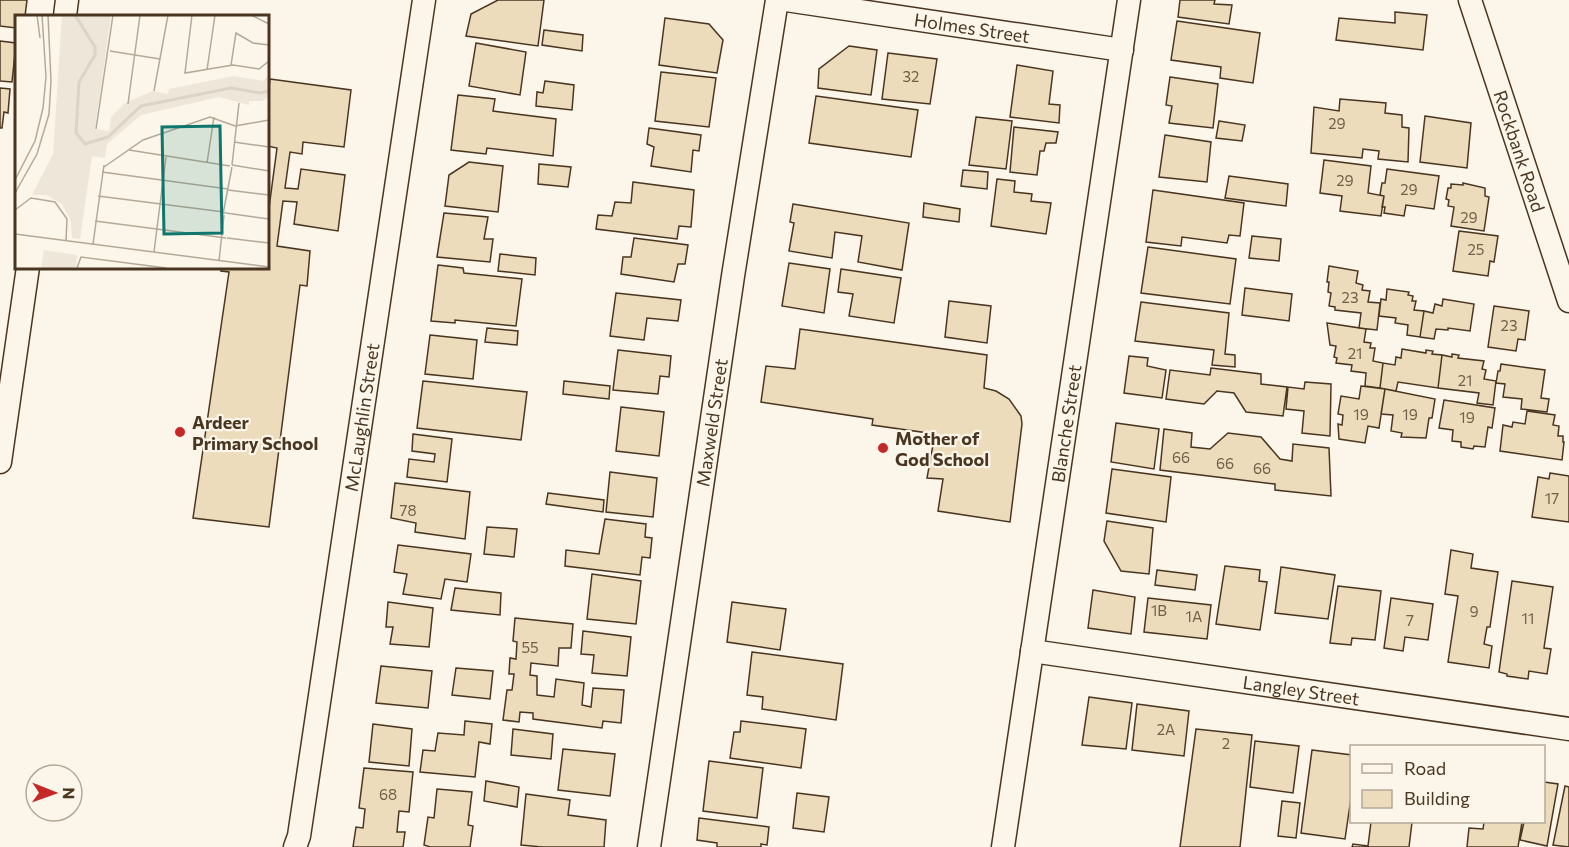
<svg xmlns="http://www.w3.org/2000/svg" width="1569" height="847" font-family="Commissioner,sans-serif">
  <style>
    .building { fill: #ecdcbc; stroke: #4a3520; stroke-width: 1.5 }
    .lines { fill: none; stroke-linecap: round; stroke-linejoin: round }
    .minor-casing { stroke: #4a3520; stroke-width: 25 }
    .minor { stroke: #fbf6e9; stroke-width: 22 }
    .poi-dot { fill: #c62828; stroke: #fbf6e9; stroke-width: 2 }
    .labels { text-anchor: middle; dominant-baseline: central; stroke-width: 4.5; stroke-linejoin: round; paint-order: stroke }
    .number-label { font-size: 15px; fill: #725f47 }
    .street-label { font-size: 18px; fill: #4a3520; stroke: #fbf6e9 }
    .poi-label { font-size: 18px; font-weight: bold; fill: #4a3520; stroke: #fbf6e9; text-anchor: start }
    .inset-river { fill: none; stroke: #dcd4c6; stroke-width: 3 }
    .inset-road { fill: none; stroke: #b4a999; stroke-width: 1.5 }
    .view { fill: #0f766e; fill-opacity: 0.15; stroke: #0f766e; stroke-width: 3 }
    .inset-edge { fill: none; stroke: #4a3520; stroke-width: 3 }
  </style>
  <rect width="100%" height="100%" fill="#fbf6e9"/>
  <path class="building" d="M0,0H27L25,16H16V28L0,26Z
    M498,0H544L538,46L466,36L471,14Z
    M1180,0H1215L1214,4L1232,5L1229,24L1178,17Z
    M1395,12L1427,15L1423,50L1336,40L1339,18L1395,23Z
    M665,18L709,24L723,40L717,73L659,65Z
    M1177,21L1260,33L1253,83L1220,78L1221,67L1171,60Z
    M544,30L583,35L582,51L542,45Z
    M0,41L16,43L12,82L0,81Z
    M476,43L526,52L520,95L469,86Z
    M849,46L877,50L871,95L818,88L819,69Z
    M888,53L937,59L930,104L882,99Z
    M1017,65L1053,71L1049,104L1060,105L1059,123L1010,117Z
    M661,72L716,78L709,127L655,121Z
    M1170,77L1218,84L1213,128L1169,123L1172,106L1166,105Z
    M270,79L351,90L344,147L303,142L302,154L290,152L285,188L298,189L301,169L345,175L338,231L294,224L297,202L283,201L277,246L310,251L307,286L300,285L269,527L193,518L229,272L221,271L222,267H267V223L277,148L267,146V103Z
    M545,81L574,85L572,110L536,106L537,92L543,93Z
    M0,88L10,89L8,113L4,112L2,128H0Z
    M458,95L495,99L493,111L556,119L553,156L487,148L486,154L451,150Z
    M816,96L918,110L911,157L809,143Z
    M1340,99L1386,103L1385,113L1402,115V127L1409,128L1408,162L1378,159L1379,151L1363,149L1362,158L1311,153L1314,107L1339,111Z
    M1425,116L1471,123L1467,168L1420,162Z
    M976,117L1012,121L1006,169L969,165Z
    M1219,121L1245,125L1242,141L1216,138Z
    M1014,127L1058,132L1056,143H1046L1044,151H1040L1037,175L1010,172Z
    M649,128L701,135L699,151L693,150L691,172L651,166L654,147L647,144Z
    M1165,135L1211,142L1207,182L1159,177Z
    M1324,160L1371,166L1368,193L1384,196L1381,216L1340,211L1342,196L1320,193Z
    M469,162L503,166L498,212L445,206L449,175Z
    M539,164L571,167L568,187L538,184Z
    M1387,169L1439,176L1434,209L1406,205L1404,216L1384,213L1385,207H1382L1384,196L1380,195L1382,183H1385Z
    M963,170L988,172L987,189L961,186Z
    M1229,176L1288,184L1286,206L1225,198Z
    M997,179L1015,181L1014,192L1032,194L1031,201L1051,203L1046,234L991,226Z
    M633,182L694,190L691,227L679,226L677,239L596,229L598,215L612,216L615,202L631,203Z
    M1463,183L1485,188V196L1489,197L1484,231L1451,226L1454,207L1448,206L1449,200L1446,199L1448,188H1451V184L1463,185Z
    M1153,190L1244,203L1240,236L1229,235L1227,243L1182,237L1181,246L1146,242Z
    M924,203L960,209L959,222L923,217Z
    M793,204L909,223L902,270L858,262L862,236L835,232L832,258L789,251L794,223L790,222Z
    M444,213L488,217L484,239H493L490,262L437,257Z
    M1459,231L1498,236L1494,262L1490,261L1488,276L1453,271Z
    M1252,236L1281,239L1279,261L1249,258Z
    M634,238L688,245L685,264H678L674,282L621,274L623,257H631Z
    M1148,247L1236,259L1230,304L1141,293Z
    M500,254L536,258L535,275L498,271Z
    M789,263L830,269L824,313L782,306Z
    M438,265L463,268L464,273L522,279L516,326L455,320V323L431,321Z
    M1329,266L1358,271L1356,283L1363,285L1362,290L1370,291L1368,302L1380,303L1377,330L1359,328L1361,313L1335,310V307L1329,306L1331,293L1328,292L1329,282H1327Z
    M841,269L901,278L894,323L849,316L853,294L838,292Z
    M1245,288L1292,294L1289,321L1242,315Z
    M1387,289L1409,292L1408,295L1413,296L1412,301H1416L1414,310L1424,311L1420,337L1407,335L1408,325L1395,323L1396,318L1379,316L1381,299L1386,300Z
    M616,293L681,300L678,321L647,318L644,340L610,336Z
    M1443,299L1474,304L1470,331L1448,328V330L1436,329L1434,339L1420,337L1424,311L1433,313L1435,304L1442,306Z
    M949,301L991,306L987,343L945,337Z
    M1141,302L1229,313L1225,354L1235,355V367L1212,365L1214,350L1135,341Z
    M1494,306L1529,311L1525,340L1518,339L1516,351L1488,347Z
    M1327,323L1366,329L1364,342L1371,343L1370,348H1375L1373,361L1383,363L1380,388L1365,386L1366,373L1351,371L1352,365L1336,363L1337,358L1334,357L1336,346L1330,345Z
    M487,328L518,331L517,345L485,342Z
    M800,329L987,355L984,388L996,391L1009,399L1021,416L1022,424L1010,522L938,511L943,479L927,478L935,434L872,425L873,419L761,402L766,366L795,369Z
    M430,335L477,340L473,379L425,374Z
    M1402,349L1426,353V350L1433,351L1432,354L1442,355L1438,388L1398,382L1396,391L1380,388L1383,363L1395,365L1396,357L1401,358Z
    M618,350L671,356L669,377L660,376L658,394L613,390Z
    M1452,354L1459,355L1458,358L1484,361L1482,369L1486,370L1484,379L1496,381L1493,405L1477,403L1479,393L1438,388L1442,355L1452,357Z
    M1129,356L1148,358L1147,366L1166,370L1162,398L1124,393Z
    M1501,364L1545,370L1541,398L1549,399L1547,412L1521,409L1522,399L1503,397L1505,384L1496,383L1498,371H1500Z
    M1211,368L1261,374V384L1287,387L1283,416L1246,412L1234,393L1217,391L1204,404L1166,399L1170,370L1210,375Z
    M423,381L527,392L521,440L417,428Z
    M564,381L610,386L609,399L563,394Z
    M1305,382L1331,384L1330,436L1302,433L1304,411L1286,409L1288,387L1304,389Z
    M1361,386L1385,389L1379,428L1368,426L1365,443L1339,439L1338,424L1342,425L1343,415L1338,414L1341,396L1359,399Z
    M1385,389L1435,399L1432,418H1429L1426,438L1401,437L1402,433L1391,431L1393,415L1381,414Z
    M1444,400L1495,408L1492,428L1488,427L1485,447L1474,446L1473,449L1461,447V442L1452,441L1453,430L1439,428Z
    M621,407L664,412L659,456L616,451Z
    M1527,411L1555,415L1553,425L1559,426L1558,436H1563V442H1564L1562,460L1500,451L1503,425L1512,427L1513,422L1525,424Z
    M1116,423L1159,429L1154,469L1111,462Z
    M1164,429L1192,433L1191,447L1210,449L1228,433L1261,437L1280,459L1292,461L1293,444L1329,448L1331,496L1275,490V484L1160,470Z
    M413,434L452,439L447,482L407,477L409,459L434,462L435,454L412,451Z
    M1112,469L1171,477L1166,522L1106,513Z
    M610,472L657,478L653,517L606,512Z
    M1550,473L1569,476V522L1532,517L1538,477L1549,479Z
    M395,483L470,492L465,539L415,532L416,523L391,518Z
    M548,493L604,500L603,512L546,504Z
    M605,519L646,524L645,537L652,538L650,558L642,557L640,575L565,566L566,550L599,554Z
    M1107,521L1153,528L1149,574L1121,571L1104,541Z
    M487,527L517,529L514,557L484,554Z
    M398,545L471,554L467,582L445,579L441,599L403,594L407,574L394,572Z
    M1451,550L1473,554L1471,568L1498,572L1490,627H1487L1484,644L1492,646L1489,668L1448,662L1458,596L1445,594Z
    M1225,566L1260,570L1259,581L1267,582L1260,630L1216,624Z
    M1281,567L1335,575L1328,619L1275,613Z
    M1157,570L1197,575L1195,590L1155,585Z
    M592,574L641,581L636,624L587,619Z
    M1512,581L1553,587L1544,648L1551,649L1547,674L1529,671L1528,679L1507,676V674L1499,672Z
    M1338,586L1381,591L1375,640L1352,638L1351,645L1330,643Z
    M455,588L501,593L500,615L451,610Z
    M1093,590L1135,597L1131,634L1088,628Z
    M1148,598L1211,605L1207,639L1144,632Z
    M1391,598L1433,604L1428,640L1405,637L1403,651L1384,648Z
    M388,602L433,608L429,647L390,644L393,627H386Z
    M732,602L786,609L780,650L727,642Z
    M515,618L573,624L571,648H559L558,666L531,663L530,675L537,676V695L554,697L556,679L584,683L582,705L591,707L593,688L624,690L621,723L603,721L602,728L533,719V713L520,712L519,722L503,720L507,690H512L514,674H509L510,658L516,659L517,642L513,641Z
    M583,631L631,637L627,676L592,673L594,655L581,654Z
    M752,652L843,664L836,720L762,709L763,697L747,695Z
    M381,666L432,671L428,708L376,703Z
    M456,668L493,671L490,699L452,695Z
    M1089,697L1132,703L1126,749L1082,745Z
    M1137,704L1189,711L1184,756L1132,750Z
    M465,721L492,724L490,744L479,742L475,777L420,772L423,750L435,751L438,733L464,735Z
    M741,721L806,729L801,768L730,758L734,732H740Z
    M373,724L412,729L409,766L369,762Z
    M513,729L553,734L551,759L511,755Z
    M1196,729L1252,735L1240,847H1180Z
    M1255,741L1299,746L1293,793L1250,787Z
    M563,749L615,754L610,796L558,790Z
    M1312,750L1352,755V791L1345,839L1301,833Z
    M709,761L763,768L757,818L703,811Z
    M364,768L413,772L409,812L399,811L397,832H405L403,847H353L356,827L363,828L365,809L359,808Z
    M486,781L519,787L517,807L484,801Z
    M1544,782L1558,784L1547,846L1520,840L1524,822H1544Z
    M1565,786L1569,787V847L1553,845Z
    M437,789L472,792L468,825L473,826L470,847H430L424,845L428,817L434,818Z
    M797,793L829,797L824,832L793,828Z
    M526,794L570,800L568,815L606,820L604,847H542L521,845Z
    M1282,801L1300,803L1296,838L1278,836Z
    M699,818L769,827L767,845L761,844V847H717V843L697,840Z
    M1371,822H1412L1409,847H1352L1353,844L1368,846Z
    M1484,822H1522L1518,847H1467L1469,828L1483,829Z"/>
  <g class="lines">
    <defs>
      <g id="minor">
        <path id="s1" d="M786,0L1122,50"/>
        <path id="s2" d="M1470,0L1569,301"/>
        <path d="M65,16L67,0"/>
        <path d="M0,462L28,267"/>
        <path id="s3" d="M1032,651L1569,729"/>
        <path id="s4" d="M295,847L299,836L424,0"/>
        <path id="s5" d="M649,847L733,276L777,0"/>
        <path id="s6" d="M1003,847L1129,0"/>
      </g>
    </defs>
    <use href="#minor" class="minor-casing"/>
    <use href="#minor" class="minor"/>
  </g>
  <g class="poi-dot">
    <circle cx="180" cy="432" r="6"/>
    <circle cx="883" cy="448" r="6"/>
  </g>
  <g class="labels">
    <g class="number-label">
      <text x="911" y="76">32</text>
      <text x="1337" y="123">29</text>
      <text x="1345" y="180">29</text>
      <text x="1409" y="189">29</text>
      <text x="1469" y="217">29</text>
      <text x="1476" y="249">25</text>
      <text x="1350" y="297">23</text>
      <text x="1509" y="325">23</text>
      <text x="1355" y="353">21</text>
      <text x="1465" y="380">21</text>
      <text x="1361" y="414">19</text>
      <text x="1410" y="414">19</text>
      <text x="1467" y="417">19</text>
      <text x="1181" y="457">66</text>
      <text x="1225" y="463">66</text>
      <text x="1262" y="468">66</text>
      <text x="1552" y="498">17</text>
      <text x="408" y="510">78</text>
      <text x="1159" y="610">1B</text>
      <text x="1474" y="611">9</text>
      <text x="1194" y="616">1A</text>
      <text x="1528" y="618">11</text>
      <text x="1410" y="620">7</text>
      <text x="530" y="647">55</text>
      <text x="1166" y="729">2A</text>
      <text x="1226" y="743">2</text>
      <text x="388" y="794">68</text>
    </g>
    <g class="street-label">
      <text stroke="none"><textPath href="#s1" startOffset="188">Holmes Street</textPath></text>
      <text stroke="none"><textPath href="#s2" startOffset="159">Rockbank Road</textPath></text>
      <text stroke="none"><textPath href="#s4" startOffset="435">McLaughlin Street</textPath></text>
      <text stroke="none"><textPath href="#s5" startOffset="429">Maxweld Street</textPath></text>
      <text stroke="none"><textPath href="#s6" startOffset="428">Blanche Street</textPath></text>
      <text stroke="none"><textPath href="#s3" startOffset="272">Langley Street</textPath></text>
    </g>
    <g class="poi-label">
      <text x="192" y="422">Ardeer<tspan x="192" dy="21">Primary School</tspan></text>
      <text x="895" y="438">Mother of<tspan x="895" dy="21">God School</tspan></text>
    </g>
  </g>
  <g transform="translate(15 15)">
    <rect width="254" height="254" fill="#fbf6e9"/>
    <path d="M47,0H96L80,114L94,116L96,102L110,88L138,76L153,79L154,74L218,61L248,66L253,61V82L247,86H234V90L204,82L126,100L92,129L90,143L77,141L65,224L57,223L56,206L47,189L32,180H17L38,139ZM29,235L62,240L61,253H26Z" fill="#ede6d9"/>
    <path class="inset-river" d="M60,0L80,32V40L64,67L61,118L70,129L93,122L126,91L216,73L245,78L254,76"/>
    <path class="inset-road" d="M22,0L25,23M177,0L170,58L218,50L244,54L254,46M236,0L254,9M95,36L145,44M216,50L221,18L238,28L254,30M192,55L200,0M139,76L153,0M113,89L125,0M81,114L98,0M219,127L254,132M114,135L215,151M192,148L199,102M217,150L224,88M217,150L254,156M89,152L128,125L195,102L220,111L254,105M87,157L213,174M0,165L20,126L28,93L31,62L27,0M213,175L254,180M0,178L22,139L34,99L36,66L33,0M83,181L209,197M0,195L16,183L40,187L52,204L51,225M211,197L208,199L217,152M211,198L254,204M80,206L211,223M0,219L254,252M212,223L254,228M78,229L89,150M139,237L151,142M204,246L209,200M62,253L66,242L151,253"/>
    <path class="view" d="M205,111L207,218L149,219L147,112Z"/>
    <rect width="254" height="254" class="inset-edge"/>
  </g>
  <rect x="1350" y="745" width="195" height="78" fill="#fbf6e9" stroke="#b4a999" stroke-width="1.5"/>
  <rect x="1362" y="764" width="30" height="9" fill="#fbf6e9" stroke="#b4a999" stroke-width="1.5"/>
  <text x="1404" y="775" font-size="18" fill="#4a3520">Road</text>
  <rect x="1362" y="790" width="30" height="18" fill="#ecdcbc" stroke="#b4a999" stroke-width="1.5"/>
  <text x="1404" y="805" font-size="18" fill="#4a3520">Building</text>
  <g transform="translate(54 793) rotate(91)"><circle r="28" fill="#fbf6e9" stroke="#b4a999" stroke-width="1.5"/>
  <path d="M0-4.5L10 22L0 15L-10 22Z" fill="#c62828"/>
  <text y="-9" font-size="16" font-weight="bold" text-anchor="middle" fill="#4a3520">N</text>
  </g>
</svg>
